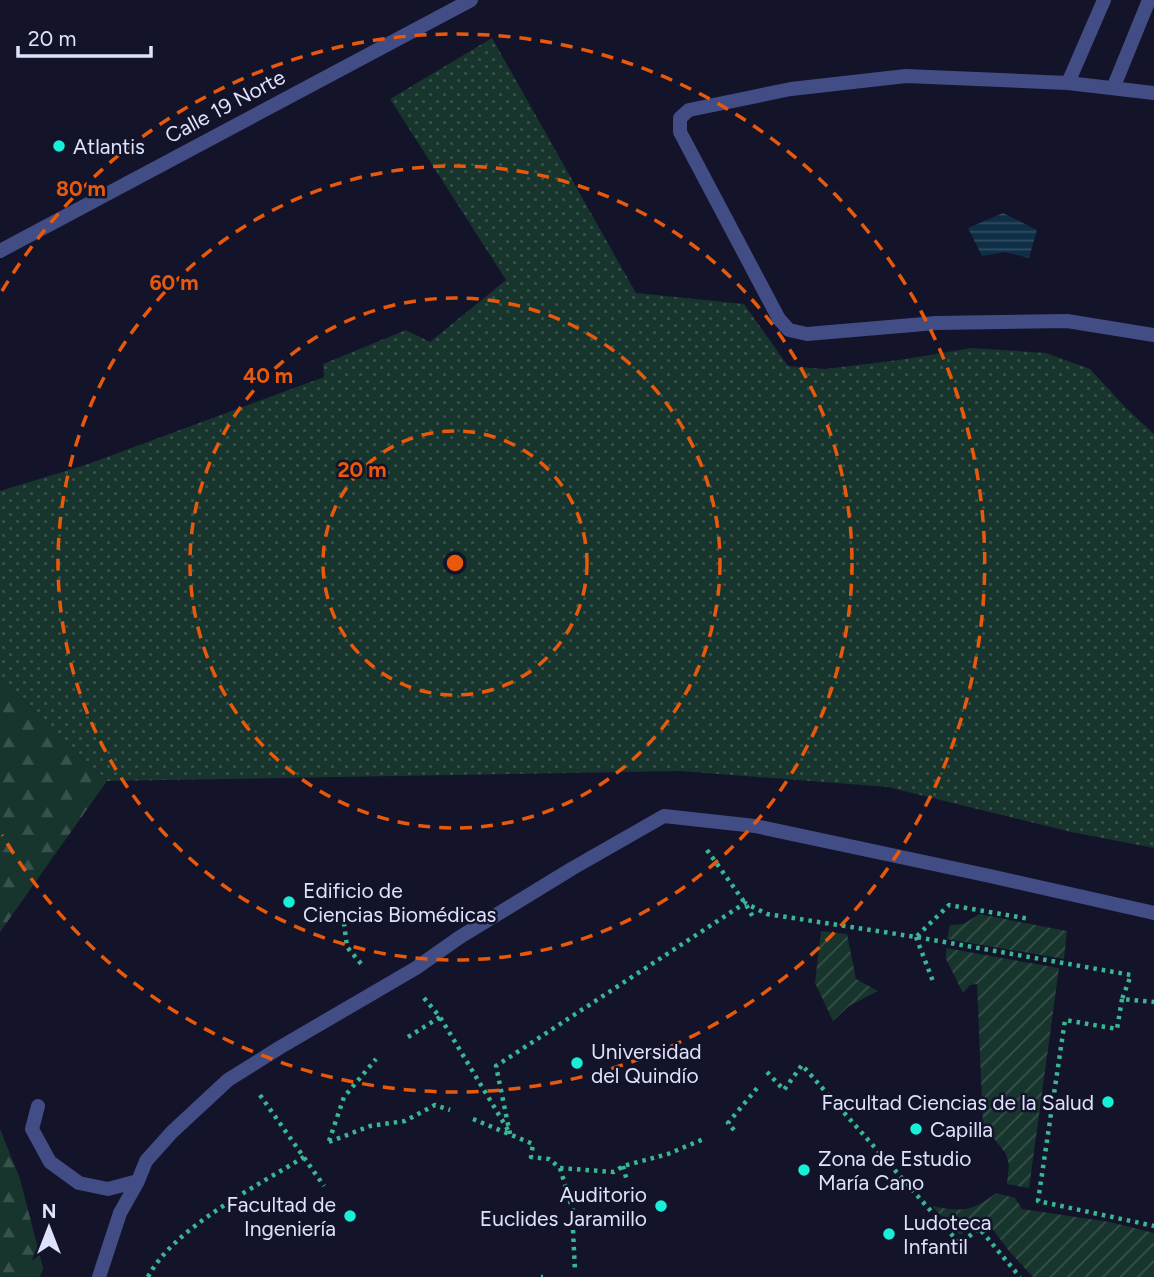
<svg xmlns="http://www.w3.org/2000/svg" width="1154" height="1277" font-family="Figtree,sans-serif">
  <style>
    .grass { fill: url(#grass-dots) }
    .forest { fill: url(#forest-firs) }
    .garden { fill: url(#garden-furrows) }
    .water { fill: url(#water-rules) }
    .lines { fill: none; stroke-linecap: round; stroke-linejoin: round }
    .path { stroke: #3ab694; stroke-width: 4.5; stroke-dasharray: 3.5 5; stroke-linecap: butt }
    .service { stroke: #424d86; stroke-width: 14 }
    .tertiary { stroke: #424d86; stroke-width: 14 }
    .ring { fill: none; stroke: #e8590c; stroke-width: 3.5; stroke-dasharray: 12 9 }
    .poi-dot { fill: #18efd7; stroke: #13142a; stroke-width: 2.5 }
    .labels { text-anchor: middle; dominant-baseline: central; stroke-width: 5; stroke-linejoin: round; paint-order: stroke }
    .street-label { font-size: 21px; fill: #dfe2fd; stroke: #13142a }
    .poi-label { font-size: 21px; fill: #dfe2fd; stroke: #13142a; text-anchor: start }
    .centre { fill: #e8590c; stroke: #13142a; stroke-width: 3.5 }
    .ring-label { font-size: 21px; text-anchor: middle; font-weight: bold; fill: #e8590c; stroke: #13142a; stroke-width: 5; stroke-linejoin: round; paint-order: stroke }
  </style>
  <defs>
    <pattern id="grass-dots" width="8" height="8" patternUnits="userSpaceOnUse" patternTransform="scale(1.75)"><rect width="8" height="8" fill="#17342d"/><path d="M2 2h.1M6 6h.1" fill="none" stroke="#38514c" stroke-width="1.8" stroke-linecap="round"/></pattern>
    <pattern id="forest-firs" width="22" height="20" patternUnits="userSpaceOnUse" patternTransform="scale(1.75)"><rect width="22" height="20" fill="#17342d"/><path d="M5 1l3.5 6h-7zM16 11l3.5 6h-7z" fill="#38514c"/></pattern>
    <pattern id="garden-furrows" width="10" height="10" patternUnits="userSpaceOnUse" patternTransform="scale(1.75)"><rect width="10" height="10" fill="#17342d"/><path d="M-1 1l2-2M0 10L10 0M9 11l2-2" fill="none" stroke="#38514c"/></pattern>
    <pattern id="water-rules" width="6" height="5" patternUnits="userSpaceOnUse" patternTransform="scale(1.75)"><rect width="6" height="5" fill="#0f2f47"/><path d="M0 2.5h6" fill="none" stroke="#324d62"/></pattern>
  </defs>
  <rect width="100%" height="100%" fill="#13142a"/>
  <path class="grass" d="M492,38L636,293L744,304L788,366L825,369L899,360L972,348L1046,353L1090,369L1127,409L1154,434V848L1071,832L888,787L680,771L107,781L0,677V491L88,464L324,377L323,364L406,330L430,342L506,280L390,99Z"/>
  <path class="forest" d="M0,677L107,781L0,932Z
    M0,1129L20,1179L43,1268L40,1277H0Z"/>
  <path class="garden" d="M979,914L1067,931L1064,959L947,939L950,925L964,924Z
    M821,931L847,934L856,979L878,991L849,1006L833,1021L815,983Z
    M946,948L1059,968L1029,1188L1007,1184L1009,1165L1006,1154L983,1124L977,984L970,985L963,993L946,959Z
    M996,1193L1015,1198L1022,1209L1110,1222L1154,1233V1277H1033L1009,1251L985,1219L960,1235L932,1206C962,1212 972,1212 996,1193Z"/>
  <path class="water" d="M1003,213L1037,230L1029,258L1005,252L982,256L968,228Z"/>
  <g class="lines">
    <path class="path" d="M707,850L745,903L754,919
      M344,923L347,947L363,966
      M917,936L949,905L1030,919
      M916,937L934,984
      M424,998L440,1017L508,1130
      M1122,999L1117,1029L1065,1020L1038,1201L1154,1226
      M408,1037L440,1017
      M767,1072L784,1090L802,1065L960,1244L979,1228L1020,1277
      M260,1095L324,1186
      M473,1119L533,1144L531,1157L549,1159L560,1168L614,1172L623,1166L668,1154L706,1138
      M734,1130L728,1123L758,1087
      M510,1134L496,1066L745,903L767,914L916,937L1131,975L1122,999L1154,1002
      M329,1141L344,1097L376,1059
      M329,1142L370,1126L405,1121L435,1105L450,1110
      M623,1166L627,1181
      M560,1168L573,1211
      M573,1230L575,1271
      M148,1277C173,1228 257,1186 304,1157
      M541,1277H543"/>
    <path class="service" d="M1068,83L1104,0
      M1114,86L1149,0
      M1154,93L1068,83L906,76L791,89L689,110L680,118V132L779,319L789,330L807,334L936,323L1067,321L1154,335
      M38,1106L32,1129L50,1162L79,1183L108,1189L138,1181
      M99,1277L120,1213L138,1181L146,1161L172,1132L228,1080L279,1048L416,968L460,937L573,868L664,816L755,826L990,876L1154,913"/>
    <path class="tertiary" d="M0,251L471,0"/>
  </g>
  <g class="ring">
    <circle cx="455" cy="563" r="132"/>
    <circle cx="455" cy="563" r="265"/>
    <circle cx="455" cy="563" r="397"/>
    <path d="M2 291A529 529 0 1 1 2 835"/>
  </g>
  <g class="poi-dot">
    <circle cx="59" cy="146" r="7"/>
    <circle cx="289" cy="902" r="7"/>
    <circle cx="577" cy="1063" r="7"/>
    <circle cx="1108" cy="1102" r="7"/>
    <circle cx="916" cy="1129" r="7"/>
    <circle cx="804" cy="1170" r="7"/>
    <circle cx="661" cy="1206" r="7"/>
    <circle cx="350" cy="1216" r="7"/>
    <circle cx="889" cy="1234" r="7"/>
  </g>
  <g class="labels">
    <g class="street-label">
      <text transform="translate(225 106) rotate(-28)">Calle 19 Norte</text>
    </g>
    <g class="poi-label">
      <text x="73" y="146">Atlantis</text>
      <text x="303" y="890">Edificio de<tspan x="303" dy="24">Ciencias Biomédicas</tspan></text>
      <text x="591" y="1051">Universidad<tspan x="591" dy="24">del Quindío</tspan></text>
      <text x="1094" y="1102" text-anchor="end">Facultad Ciencias de la Salud</text>
      <text x="930" y="1129">Capilla</text>
      <text x="818" y="1158">Zona de Estudio<tspan x="818" dy="24">María Cano</tspan></text>
      <text x="647" y="1194" text-anchor="end">Auditorio<tspan x="647" dy="24">Euclides Jaramillo</tspan></text>
      <text x="336" y="1204" text-anchor="end">Facultad de<tspan x="336" dy="24">Ingeniería</tspan></text>
      <text x="903" y="1222">Ludoteca<tspan x="903" dy="24">Infantil</tspan></text>
    </g>
  </g>
  <circle cx="455" cy="563" r="10" class="centre"/>
  <g class="ring-label">
    <text x="81" y="196">80 m</text>
    <text x="174" y="290">60 m</text>
    <text x="268" y="383">40 m</text>
    <text x="362" y="477">20 m</text>
  </g>
  <g transform="translate(49 1228)" stroke="#13142a" stroke-width="5" paint-order="stroke">
  <path d="M0-5L12 26L0 18L-12 26Z" fill="#dfe2fd"/>
  <text y="-10" font-size="19" font-weight="bold" text-anchor="middle" fill="#dfe2fd">N</text>
  </g>
  <path d="M18 46v10h133v-10" fill="none" stroke="#dfe2fd" stroke-width="3.5"/>
  <text x="28" y="46" font-size="21" fill="#dfe2fd" stroke="#13142a" stroke-width="5" paint-order="stroke">20 m</text>
</svg>
